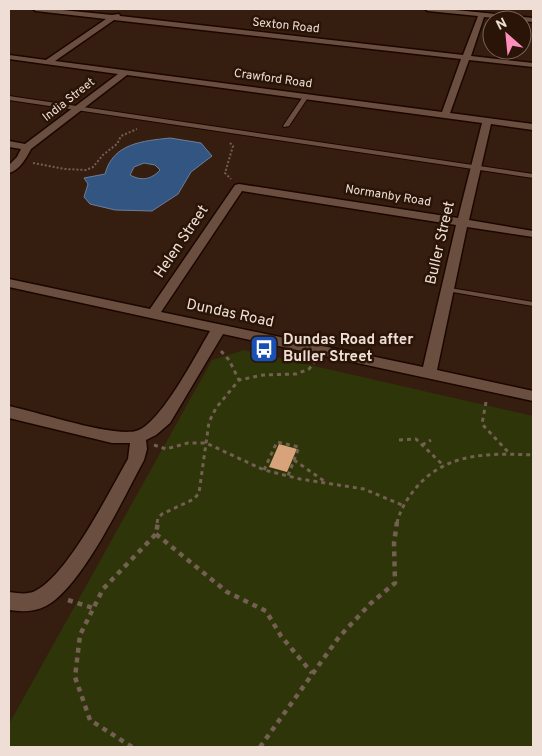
<svg xmlns="http://www.w3.org/2000/svg" width="542" height="756" font-family="Overpass,sans-serif">
  <style>
    .green { fill: #2e3508 }
    .water { fill: #335582; stroke: #6b7e9b; fill-rule: evenodd }
    .building { fill: #d8a37a }
    .lines { fill: none; stroke-linecap: round; stroke-linejoin: round }
    .lane-casing { stroke: #1b0700; stroke-width: 2 }
    .street-casing { stroke: #1b0700; stroke-width: 3 }
    .path-far2 { stroke: #745f53; stroke-width: 2; stroke-dasharray: 2 2; stroke-linecap: butt }
    .path-far1 { stroke: #745f53; stroke-width: 3; stroke-dasharray: 4 4; stroke-linecap: butt }
    .path { stroke: #745f53; stroke-width: 4.5; stroke-dasharray: 5 5; stroke-linecap: butt }
    .lane { fill: #6a4f40; fill-rule: evenodd }
    .street { fill: #6a4f40; fill-rule: evenodd }
    .labels { text-anchor: middle; dominant-baseline: central; stroke-width: 5; stroke-linejoin: round; paint-order: stroke }
    .far-street-label { font-size: 12px; fill: #eeded5; stroke: #2a1407 }
    .street-label { font-size: 15px; fill: #eeded5; stroke: #2a1407 }
    .poi-label { font-size: 15px; font-weight: bold; fill: #eeded5; stroke: #2a1407; text-anchor: start }
  </style>
  <rect width="100%" height="100%" fill="#351d10"/>
  <path class="green" d="M244,350L533,416V747H9V724L212,360Z"/>
  <path class="water" d="M170,138L201,143L212,156L191,172L178,194L152,211L115,210L90,204L84,197L88,184L84,178L105,174C113,143 143,141 170,138ZM144,163L155,165L160,170C151,180 141,181 130,175L134,167Z"/>
  <path class="building" d="M279,444L297,449L287,472L269,467Z"/>
  <g class="lines">
    <defs>
      <path id="lane" d="M306,94L309,96L289,126L284,127L283,126L304,95Z
        M9,96L533,174V178L9,100Z
        M444,287L533,302V306L447,291L443,289Z"/>
      <path id="street" d="M33,9H52L112,15L119,14L120,16L463,55L478,16L428,11L425,9H446L533,18V22L484,17L471,56L533,63V67L469,60L450,113L533,124V130L491,124L469,220L533,231V237L467,227L437,370L533,391V401L223,334L170,423L156,435L146,440L147,449L144,460C124,497 82,587 46,606C34,612 22,612 9,610V592C18,593 27,595 35,591C68,575 109,492 128,459L130,443H112L9,418V406C38,412 111,437 136,431C160,425 197,353 210,331L9,287V279L150,309L235,185L239,184L458,218L482,123L127,75L31,149C26,158 20,170 9,173V165L17,157L21,149L9,147V141L25,144L118,74L9,59V55L46,60L106,19L36,11ZM114,20L461,59L442,112L55,61ZM242,191L456,225L423,367L161,312Z"/>
    </defs>
    <use href="#lane" class="lane-casing"/>
    <use href="#street" class="street-casing"/>
    <path class="path-far2" d="M230,143L233,146L225,173L231,179
      M33,163L65,169L86,170L93,167L103,155L117,144L121,136L137,129"/>
    <path class="path-far1" d="M221,351L229,360L239,380
      M486,402L482,424L509,453
      M399,440L416,439L444,466
      M154,445L166,449L188,443H206L264,470L300,479L364,489L402,505
      M422,445L431,440
      M294,460L324,481
      M264,470L277,442L299,447L288,476
      M157,523L158,518L162,514L194,499L199,493L209,422L216,408L239,380L263,375L296,374L309,369L314,363
      M397,523C400,510 407,499 415,489C445,452 490,453 533,455"/>
    <path class="path" d="M156,534L227,592L266,611L281,636L312,673
      M68,600L93,608
      M132,747L90,720L75,677L80,635L103,589L156,534L158,522
      M260,747L339,637L371,603L395,583L394,543L397,522"/>
    <use href="#lane" class="lane"/>
    <use href="#street" class="street"/>
  </g>
  <defs>
    <symbol id="bus-square" viewBox="-11 -11 22 22"><rect x="-9" y="-9" width="18" height="18" rx="4" fill="#1a4fb4" stroke="#2a1407"/><path d="M-5-6H5V4H4V6H2V4H-2V6H-4V4H-5ZM-3.5-4V0h7V-4ZM-3.5 1.2v1.5H-2V1.2ZM2 1.2v1.5H3.5V1.2Z" fill="#fff"/></symbol>
  </defs>
  <g fill-rule="evenodd">
    <use href="#bus-square" x="248" y="333" width="32" height="32"/>
  </g>
  <g class="labels">
    <g class="far-street-label">
      <text transform="translate(286 26) rotate(6)">Sexton Road</text>
      <text transform="translate(273 79) rotate(8)">Crawford Road</text>
      <text transform="translate(69 100) rotate(-38)">India Street</text>
      <text transform="translate(388 196) rotate(9)">Normanby Road</text>
    </g>
    <g class="street-label">
      <text transform="translate(182 242) rotate(-56)">Helen Street</text>
      <text transform="translate(441 243) rotate(-77)">Buller Street</text>
      <text transform="translate(230 314) rotate(12)">Dundas Road</text>
    </g>
    <g class="poi-label">
      <text x="283" y="340">Dundas Road after<tspan x="283" dy="17">Buller Street</tspan></text>
    </g>
  </g>
  <rect width="542" height="756" fill="none" stroke="#eeded5" stroke-width="20"/>
  <g transform="translate(507 35) rotate(333)"><circle r="24" fill="#2a1407" stroke="#786559"/>
  <path d="M0-4L9 19L0 12L-9 19Z" fill="#fe8ebc"/>
  <text y="-8" font-size="14" font-weight="bold" text-anchor="middle" fill="#eeded5">N</text>
  </g>
</svg>
